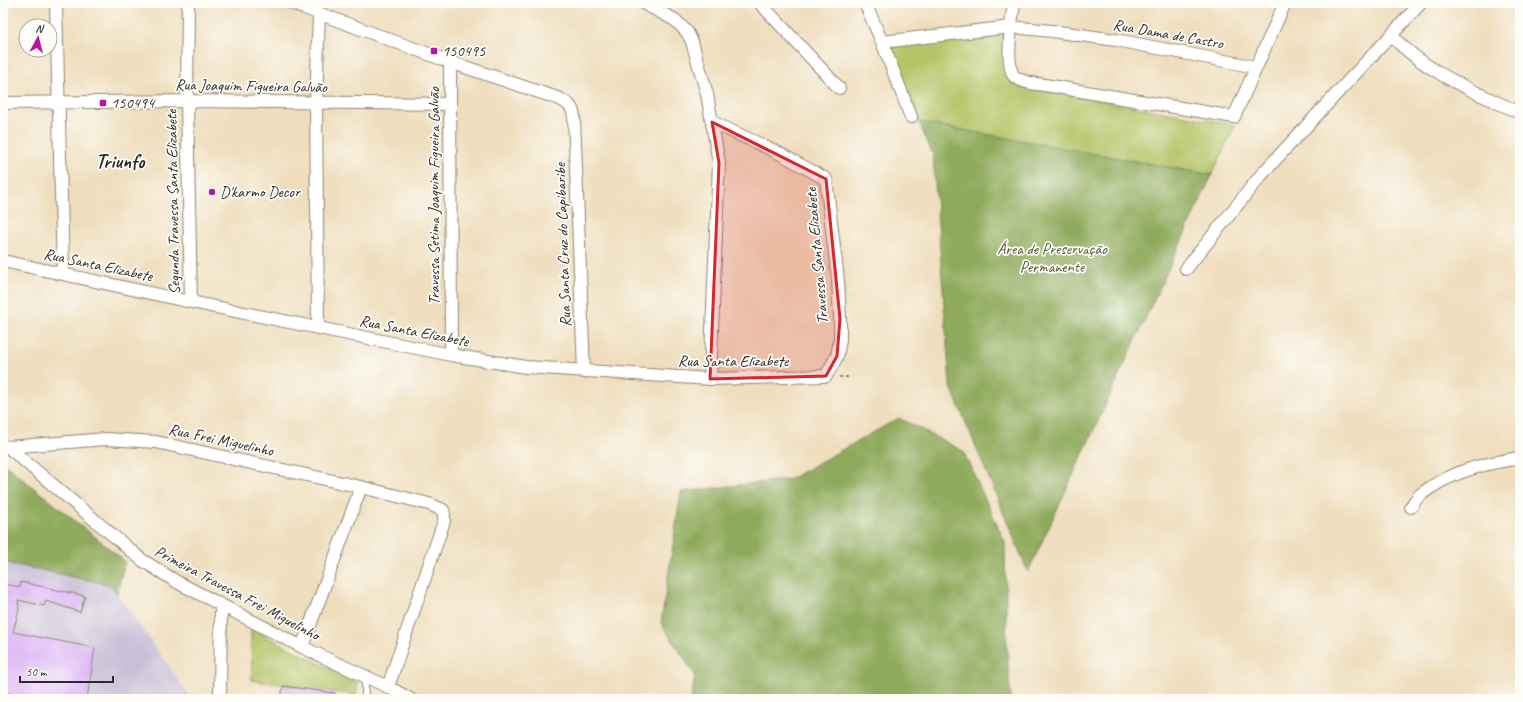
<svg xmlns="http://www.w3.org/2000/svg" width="1523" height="702" font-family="Caveat,sans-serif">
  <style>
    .industrial { fill: #c9bfd7 }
    .green { fill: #b4c568; stroke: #70784a }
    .forest { fill: #8faa5c; stroke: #5d6a44 }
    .building { fill: #daaef5 }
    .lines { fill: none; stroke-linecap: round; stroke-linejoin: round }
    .service-casing { stroke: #8d8474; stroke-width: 8 }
    .minor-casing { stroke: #8d8474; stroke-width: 14 }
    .path { stroke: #8d8474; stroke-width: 2; stroke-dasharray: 3 3; stroke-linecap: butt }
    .service { stroke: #fff; stroke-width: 6 }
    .minor { stroke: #fff; stroke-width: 12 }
    .marked { fill: #d62828; fill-opacity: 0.2; stroke: #d62828; stroke-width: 3; stroke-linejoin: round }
    .poi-dot { fill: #b5179e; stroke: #fdfcf7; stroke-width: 1.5 }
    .labels { text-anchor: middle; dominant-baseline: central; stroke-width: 3.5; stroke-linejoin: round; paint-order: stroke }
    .street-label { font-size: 16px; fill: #2b2b2b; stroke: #fdfcf7 }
    .poi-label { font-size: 16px; fill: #2b2b2b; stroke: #fdfcf7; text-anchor: start }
    .park-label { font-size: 16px; fill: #54593d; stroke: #fdfcf7 }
    .district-label { font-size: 20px; font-weight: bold; fill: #2b2b2b; stroke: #fdfcf7 }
  </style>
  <rect width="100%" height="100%" fill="#fdfcf7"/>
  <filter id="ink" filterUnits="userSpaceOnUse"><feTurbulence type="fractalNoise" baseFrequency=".025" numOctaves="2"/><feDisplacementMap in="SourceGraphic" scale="8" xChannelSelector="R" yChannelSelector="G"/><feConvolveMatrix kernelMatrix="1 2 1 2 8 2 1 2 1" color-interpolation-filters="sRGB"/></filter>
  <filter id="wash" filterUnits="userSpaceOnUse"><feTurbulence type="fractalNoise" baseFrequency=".012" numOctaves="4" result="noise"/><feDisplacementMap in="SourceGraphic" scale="16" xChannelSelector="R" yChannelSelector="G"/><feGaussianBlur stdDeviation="0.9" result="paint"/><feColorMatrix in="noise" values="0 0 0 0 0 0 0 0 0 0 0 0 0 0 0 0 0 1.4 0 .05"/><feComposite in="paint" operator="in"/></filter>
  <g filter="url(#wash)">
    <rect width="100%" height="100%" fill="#efdebd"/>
    <path class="industrial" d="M3,560L111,585L192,699H3Z"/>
    <path class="green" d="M1006,32L1008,78L1012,83L1018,86L1235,125L1212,175L919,122L889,47Z
      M251,629L358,683L356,695L252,680Z"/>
    <path class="forest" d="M919,122L1212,175L1028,572L950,385L933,156Z
      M899,418L963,451L1005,542L1007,653L1011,699H691L695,675L661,623L681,492L790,479Z
      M3,463L125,561L117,594L111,585L3,562Z"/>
    <g id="blocks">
      <path class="building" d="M21,582L85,596L80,612L46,601L44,606L18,600L19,609L13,632L95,648L87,699H34L3,692V630L6,608L3,607V584L20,587Z
        M283,686L335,693V699H281Z"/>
    </g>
  </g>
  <g filter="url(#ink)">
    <use href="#blocks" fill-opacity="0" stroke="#8d8474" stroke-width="1"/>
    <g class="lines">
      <defs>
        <path id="service" d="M365,676V699"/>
        <path id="minor" d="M56,3L63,273
          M188,3L187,101L191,302
          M291,3L450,62L560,99C569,104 573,107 574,117L584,372
          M643,3L675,20L687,32L692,42L707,94L719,163L710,379
          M760,3L839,88
          M865,3L882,42L911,117
          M1014,3C1012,16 1004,69 1015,77C1023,83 1036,84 1045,85L1234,117L1285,3
          M1391,35C1425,72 1475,92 1520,113
          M882,42L1011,27L1052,31L1116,40L1256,67
          M450,62L451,355
          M3,103L187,101L450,104
          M3,261L191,302L451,355L526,367L710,379L826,376L837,356L840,340V319L838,280L826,179L781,154L712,122
          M1186,269L1262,174L1421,3
          M318,328L316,103L319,13
          M3,446L8,447L106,439L156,442L361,487L429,504L443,510L444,515V521L388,687
          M8,447L142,560L177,582L302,647L388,687L410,699
          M1411,507C1414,503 1416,498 1420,495C1449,472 1485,463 1520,458
          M302,647L361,487
          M220,699L221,605"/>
      </defs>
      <use href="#service" class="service-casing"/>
      <use href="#minor" class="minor-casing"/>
      <path class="path" d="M839,377H851"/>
      <use href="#service" class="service"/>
      <use href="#minor" class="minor"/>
    </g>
  </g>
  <path class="marked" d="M712,122L826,179L840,319L837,356L826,376L710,379L719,163Z"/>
  <g class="poi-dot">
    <rect x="430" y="47" width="8" height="8" rx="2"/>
    <rect x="99" y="99" width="8" height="8" rx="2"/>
    <circle cx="212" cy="192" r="4"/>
  </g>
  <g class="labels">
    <g class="street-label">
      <text transform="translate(1168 34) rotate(10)">Rua Dama de Castro</text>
      <text transform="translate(251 86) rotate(1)">Rua Joaquim Figueira Galvão</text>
      <text transform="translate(434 196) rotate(-90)">Travessa Setima Joaquim Figueira Galvão</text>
      <text transform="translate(173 202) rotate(-91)">Segunda Travessa Santa Elizabete</text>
      <text transform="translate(563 245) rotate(-92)">Rua Santa Cruz do Capibaribe</text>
      <text transform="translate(817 256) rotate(-95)">Travessa Santa Elizabete</text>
      <text transform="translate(98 265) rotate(12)">Rua Santa Elizabete</text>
      <text transform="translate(414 331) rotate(11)">Rua Santa Elizabete</text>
      <text x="733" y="361">Rua Santa Elizabete</text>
      <text transform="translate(221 440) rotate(12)">Rua Frei Miguelinho</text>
      <text transform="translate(237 593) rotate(28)">Primeira Travessa Frei Miguelinho</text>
    </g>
    <g class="poi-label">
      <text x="442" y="51">150495</text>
      <text x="111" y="103">150494</text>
      <text x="220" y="192">D'karmo Decor</text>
    </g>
    <g class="park-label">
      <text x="1052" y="249">Área de Preservação<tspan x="1052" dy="18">Permanente</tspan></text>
    </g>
    <g class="district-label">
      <text x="120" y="161">Triunfo</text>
    </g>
  </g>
  <rect width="1523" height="702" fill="none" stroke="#fdfcf7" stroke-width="16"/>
  <g transform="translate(38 38) rotate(7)"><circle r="19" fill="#fdfcf7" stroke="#a9a8a5"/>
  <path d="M0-3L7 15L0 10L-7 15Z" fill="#b5179e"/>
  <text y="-6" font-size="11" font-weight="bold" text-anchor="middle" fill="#2b2b2b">N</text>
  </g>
  <path d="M20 676v6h93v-6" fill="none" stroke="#2b2b2b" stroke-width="2"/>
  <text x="26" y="676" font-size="12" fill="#2b2b2b" stroke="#fdfcf7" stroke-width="3" paint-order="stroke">50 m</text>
</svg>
